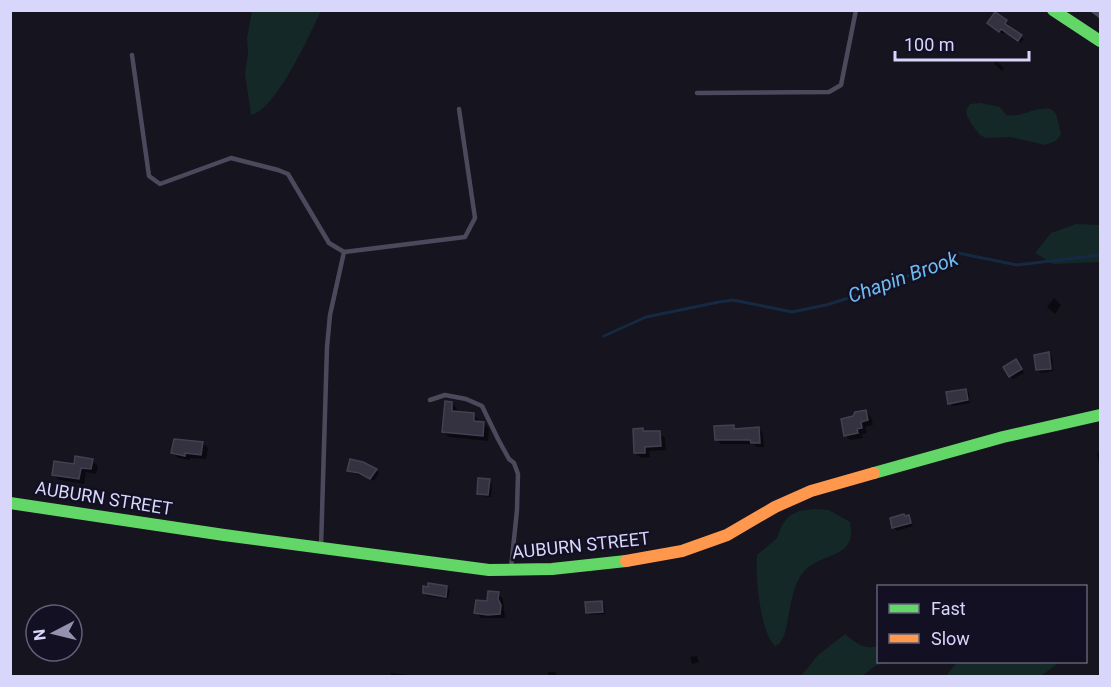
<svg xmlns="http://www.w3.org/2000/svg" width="1111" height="687" font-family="Roboto,sans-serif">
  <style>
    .green { fill: #142828 }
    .shadow { fill: #0007 }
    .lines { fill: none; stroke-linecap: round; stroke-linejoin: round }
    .stream { stroke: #152943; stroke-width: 3 }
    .building { fill: #343240; stroke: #434051; stroke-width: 1.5 }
    .lane { stroke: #4b4a5d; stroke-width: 4.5 }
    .fast { stroke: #63d668; stroke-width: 12 }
    .slow { stroke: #ff974d; stroke-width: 12 }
    .labels { text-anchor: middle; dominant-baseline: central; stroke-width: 5; stroke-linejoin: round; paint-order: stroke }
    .street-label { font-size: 18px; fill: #d8d6fb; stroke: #121022 }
    .water-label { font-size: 20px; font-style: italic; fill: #6fbbef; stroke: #121022 }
  </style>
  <rect width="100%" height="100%" fill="#16141e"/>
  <path class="green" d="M252,11H321C310,34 276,110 251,115L245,74L248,53L247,38Z
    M980,103L1000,107L1006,115C1022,118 1035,106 1051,109L1056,114L1061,134L1056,141L1045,145L1010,137L986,138L980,135L972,125L967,116L966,110L970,104Z
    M1076,224L1100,225V262L1053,264L1035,253L1051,233Z
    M814,509L829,510L850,522C858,562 819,550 802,574C790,590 790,617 784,636L779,644L775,646C760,632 755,574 757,555L777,538L782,525L789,516L799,511Z
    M845,634C856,643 864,650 878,646V662H888L875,666L862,676L802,675L818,655Z
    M957,662H1014L1057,664L1041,676H946Z"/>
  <path class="shadow" d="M995,14L1009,25L1008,27L1024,39L1021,43L1005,31L1003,34L992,26Z
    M996,61L1004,68L1002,71L994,64Z
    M1054,298L1061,305L1055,314L1047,307Z
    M1048,354L1052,357L1053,371L1041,373L1038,370Z
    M1019,364L1024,373L1013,379L1010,376Z
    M966,390L969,393L970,403L953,406L950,403Z
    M452,403L457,409V413L474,415L479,420V423H484L489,429L488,441L449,437L444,432Z
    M866,412L871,417L873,425L865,427L867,433L862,434L863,438L850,440L845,435Z
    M733,427L736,430L759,429L763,434L764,447H757L753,444H721L717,440Z
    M643,430L645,433H659L665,438L666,450L649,451L650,457L641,458L635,452Z
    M203,443L208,448L206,459L190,458V460L178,458L173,453Z
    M1100,452V470L1097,453Z
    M92,461L98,466L96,474L86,472L84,484L59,480L54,475Z
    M349,470H376L379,473L374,481L363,476L352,473Z
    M489,481L492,484L491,497L482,496L478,493Z
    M909,517L913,526L897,531L894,527Z
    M447,587L450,590L448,599L427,596L424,593Z
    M498,594L503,599L505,618H481L476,612Z
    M602,603L605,606V614L591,615L588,612Z
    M697,656L699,662L692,664L690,657Z
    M548,672H555L558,676H544V675H548Z
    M391,673L419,676H420H391Z"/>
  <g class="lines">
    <path class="stream" d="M604,336L646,317L719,302L733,300L792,312L826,305L884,287L958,253L1017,265L1100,255"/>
  </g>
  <path class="building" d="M995,12L1007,20L1005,24L1022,35L1018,41L1001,29L999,32L987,23Z
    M1049,352L1051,369L1036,370L1034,355Z
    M1016,359L1022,369L1009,377L1003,367Z
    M966,389L968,400L948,404L946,392Z
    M445,401L452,402V411L474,413V421L484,422L483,436L442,432Z
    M866,410L868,420L861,422L862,428L857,429L858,433L844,436L841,419L853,416L855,412Z
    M734,425V429L759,427L760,443H751L750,440H715L714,426Z
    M643,428V431H660L661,446L645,447V453H634L633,429Z
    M174,439L203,442L201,455L185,453V456L171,453Z
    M75,456L93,459L91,469L81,468L79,479L52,475L54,461L74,464Z
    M350,459L363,462L377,469L370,479L359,473L347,471Z
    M478,478L490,479L488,495L477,494Z
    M904,514L905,516L909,515L911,523L892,528L890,518Z
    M428,583L447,586L446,597L423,593V586L428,587Z
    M488,591L499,592L498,599L501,605L500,614L488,615L474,613L476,600L487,601Z
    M602,601L603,612L586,613L585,602Z"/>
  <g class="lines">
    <path class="lane" d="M1092,10L1100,16
      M132,55L149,176L160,184L231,158L278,170L288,174L329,243L344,252
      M697,93L829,92L841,85L856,10
      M430,400L445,395L466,399L482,406L498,439L509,459L514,463L518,474L517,510L511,568
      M321,547L327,347L330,315L344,252L465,237L475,218L459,109"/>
    <path class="fast" d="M1053,10L1100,41
      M874,473L1003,437L1100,415
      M10,503L224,535L489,570L552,569L626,561"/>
    <path class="slow" d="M626,561L682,551L727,535L775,507L811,491L874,473"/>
  </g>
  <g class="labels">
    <g class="street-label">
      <text transform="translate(104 498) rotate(9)">AUBURN STREET</text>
      <text transform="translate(581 545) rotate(-6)">AUBURN STREET</text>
    </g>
    <g class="water-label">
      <text transform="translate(903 277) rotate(-20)">Chapin Brook</text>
    </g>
  </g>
  <rect width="1111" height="687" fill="none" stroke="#d8d6fb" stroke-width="24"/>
  <rect x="877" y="585" width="210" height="78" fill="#121022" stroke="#615f79" stroke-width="1.5"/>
  <rect x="889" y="604" width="30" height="9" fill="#63d668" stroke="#615f79" stroke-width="1.5"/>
  <text x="931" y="615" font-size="18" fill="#d8d6fb">Fast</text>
  <rect x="889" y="634" width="30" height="9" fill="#ff974d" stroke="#615f79" stroke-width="1.5"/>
  <text x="931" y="645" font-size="18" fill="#d8d6fb">Slow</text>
  <g transform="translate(54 633) rotate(263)"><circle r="28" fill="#121022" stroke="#615f79" stroke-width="1.5"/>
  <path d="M0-4.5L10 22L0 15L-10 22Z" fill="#9492ae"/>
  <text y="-9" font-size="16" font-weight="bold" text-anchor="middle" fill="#d8d6fb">N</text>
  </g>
  <path d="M895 51v9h134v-9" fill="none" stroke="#d8d6fb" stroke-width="3"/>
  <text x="904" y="51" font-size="18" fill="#d8d6fb" stroke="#121022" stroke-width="4.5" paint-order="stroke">100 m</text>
</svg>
